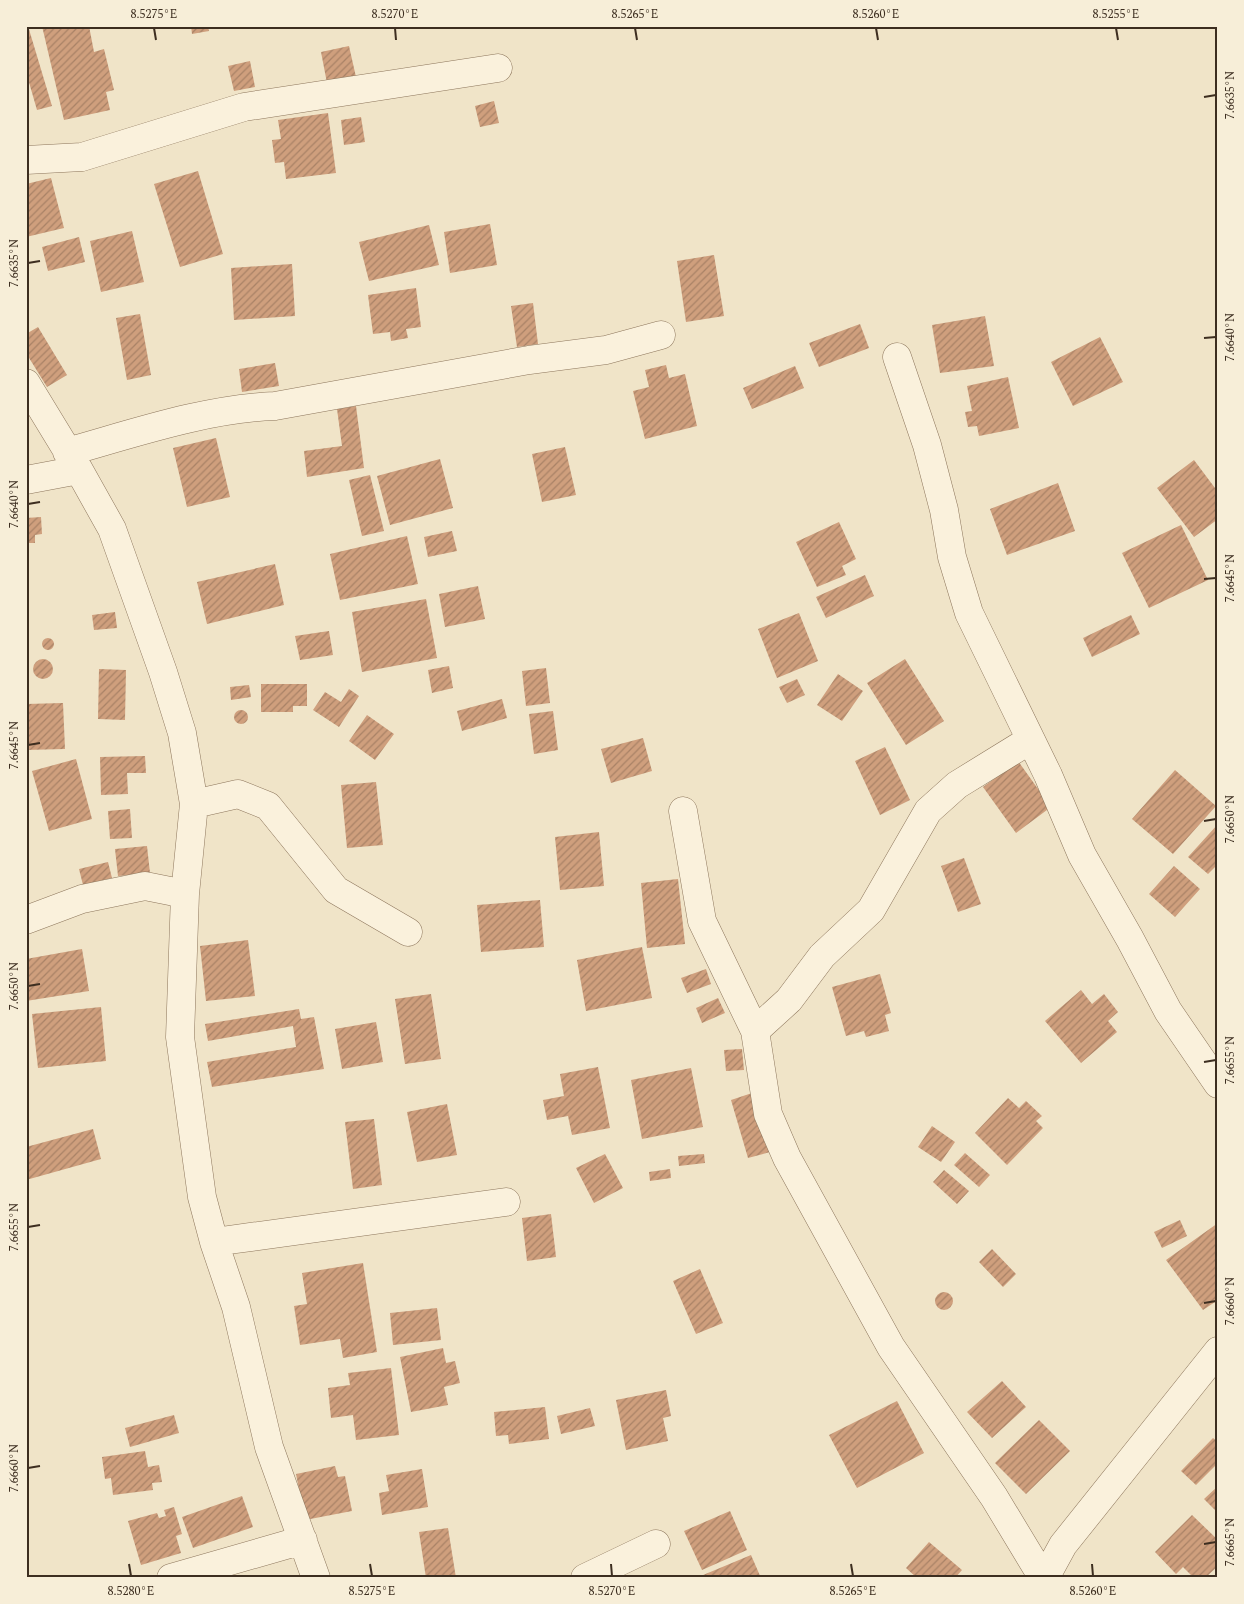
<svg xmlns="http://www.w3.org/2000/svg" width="1244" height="1604" font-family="Spectral,serif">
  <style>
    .building { fill: url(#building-hatch) }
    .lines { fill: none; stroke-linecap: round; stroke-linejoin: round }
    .minor-casing { stroke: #8d765c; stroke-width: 29 }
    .minor { stroke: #faf1dc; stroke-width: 28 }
    .ticks { fill: none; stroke: #3d2e20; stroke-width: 2 }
    .neatline { fill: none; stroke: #3d2e20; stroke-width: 2 }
    .ticks-label { font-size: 12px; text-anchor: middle; fill: #3d2e20 }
  </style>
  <defs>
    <pattern id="building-hatch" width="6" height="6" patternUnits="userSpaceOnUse" patternTransform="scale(1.25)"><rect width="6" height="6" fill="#cf9f7d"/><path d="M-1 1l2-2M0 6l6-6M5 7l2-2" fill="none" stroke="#a98266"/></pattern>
  </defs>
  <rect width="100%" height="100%" fill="#f0e4c8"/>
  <path class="building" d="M26,26H28L52,106L37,110L26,72Z
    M42,26H89L94,52L104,49L114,90L106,92L110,110L64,120Z
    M191,26H208L209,31L192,34Z
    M349,46L356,77L327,83L321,52Z
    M250,61L255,87L234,91L228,66Z
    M494,101L499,123L480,127L475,106Z
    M328,113L336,173L286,179L284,162L275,163L272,140L281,139L278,120Z
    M361,117L365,142L344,145L341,120Z
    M198,171L223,254L180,267L154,184Z
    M51,178L64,228L26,237V184Z
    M490,224L497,265L450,273L444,232Z
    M429,225L439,265L369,281L359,242Z
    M132,231L144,282L101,292L90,241Z
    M79,237L85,262L48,271L42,247Z
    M714,255L724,316L686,322L677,261Z
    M292,264L295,316L234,320L231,268Z
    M416,288L421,327L406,329L408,338L391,341L390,332L373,334L368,295Z
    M533,303L538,344L517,347L511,306Z
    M140,314L151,375L127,380L116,318Z
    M985,316L994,366L940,373L932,325Z
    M860,324L869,348L819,367L809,343Z
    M38,327L67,375L47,387L26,353V334Z
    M1100,337L1123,382L1073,406L1051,362Z
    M275,363L279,386L242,392L239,369Z
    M666,365L669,378L685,374L697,426L645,439L633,391L649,387L645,370Z
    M795,366L804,388L752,409L743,388Z
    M1008,377L1019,428L979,436L977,426L968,427L965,412L972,411L967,386Z
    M356,406L364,468L307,477L304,451L342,446L337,409Z
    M216,438L230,497L187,507L173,448Z
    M565,447L576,495L542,502L532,454Z
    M440,459L453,508L390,525L377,476Z
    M1194,460L1218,492V519L1194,537L1157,488Z
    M370,475L384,531L362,536L349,480Z
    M1058,483L1075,531L1007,555L990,509Z
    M41,517L42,534L35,535V543H26V518Z
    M839,522L856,559L842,566L846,575L817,587L796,542Z
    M1181,525L1208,580L1149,608L1122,553Z
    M452,531L457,551L428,557L424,537Z
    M407,536L418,584L340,600L330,554Z
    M275,564L284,605L207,624L197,582Z
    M865,575L874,596L826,618L816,597Z
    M478,586L485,619L445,627L439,594Z
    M426,599L437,658L362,672L352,612Z
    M115,612L117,628L94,630L92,615Z
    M799,613L818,661L777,678L758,629Z
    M1131,615L1140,634L1092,657L1083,638Z
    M329,631L333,655L300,660L295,636Z
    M42 644a6 6 0 1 1 12 0a6 6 0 1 1-12 0Z
    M33 669a10 10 0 1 1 20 0a10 10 0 1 1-20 0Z
    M905,659L944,721L906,745L867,683Z
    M449,666L453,688L432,693L428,670Z
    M546,668L550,703L526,706L522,671Z
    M99,669L126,670L125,720L98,719Z
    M838,674L863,691L842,721L817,705Z
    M797,679L805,695L787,703L779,687Z
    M261,684H307V706H293V712H261Z
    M249,685L251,697L231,700L230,687Z
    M349,689L359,696L339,727L313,710L325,692L341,702Z
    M502,699L507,718L462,731L457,711Z
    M63,703L65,749L26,750V704Z
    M234 717a7 7 0 1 1 14 0a7 7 0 1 1-14 0Z
    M553,711L558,750L534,754L529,714Z
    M367,715L394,734L375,760L349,741Z
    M643,738L652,771L611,783L601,749Z
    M885,747L910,800L880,815L855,761Z
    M145,756L146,773H127L128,794L101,795L100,757Z
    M76,759L92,819L49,831L32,771Z
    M1018,761L1051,807L1016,833L983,787Z
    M1175,770L1216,806L1173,854L1132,819Z
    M376,782L383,845L347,848L341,785Z
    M130,809L132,838L110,839L108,811Z
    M1218,824V864L1208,874L1188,857Z
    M599,832L604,886L560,890L555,837Z
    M147,846L150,873L118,876L115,849Z
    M964,858L981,904L958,912L941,866Z
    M108,862L112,878L83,885L79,869Z
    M1174,866L1200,889L1175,917L1149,894Z
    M678,879L685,944L647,948L641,883Z
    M540,900L544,947L481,952L477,905Z
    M248,940L255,996L206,1001L200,946Z
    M642,947L652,998L586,1011L577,960Z
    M82,949L89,991L26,1001V959Z
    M706,969L711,984L687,993L681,978Z
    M880,974L891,1013L885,1015L889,1031L866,1037L864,1031L846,1036L832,987Z
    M1081,990L1092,1004L1104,994L1118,1012L1108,1021L1117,1032L1081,1063L1045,1021Z
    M431,994L441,1059L405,1064L395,999Z
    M718,998L725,1013L702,1023L696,1008Z
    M101,1007L106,1061L38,1068L32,1014Z
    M299,1009L301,1019L314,1017L324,1069L212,1087L207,1062L296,1047L293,1026L208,1041L205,1024Z
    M376,1022L383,1062L342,1069L335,1029Z
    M742,1049L744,1070L726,1071L724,1050Z
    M598,1067L610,1128L572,1135L568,1116L547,1120L543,1100L564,1096L560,1074Z
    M691,1068L703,1127L642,1139L631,1080Z
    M752,1093L770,1152L748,1158L731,1100Z
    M1008,1098L1019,1108L1026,1101L1042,1116L1036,1121L1043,1128L1007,1165L975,1133Z
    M447,1104L457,1155L417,1162L407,1112Z
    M374,1119L382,1185L353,1189L345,1122Z
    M932,1126L955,1142L941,1162L918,1147Z
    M93,1129L101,1159L26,1180V1147Z
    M965,1153L990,1175L979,1187L954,1165Z
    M605,1154L623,1188L594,1203L576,1168Z
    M704,1154L705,1163L679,1166L678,1156Z
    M670,1169L671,1178L650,1181L649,1172Z
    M944,1170L969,1191L957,1204L933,1182Z
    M551,1214L556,1257L527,1261L522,1218Z
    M1180,1220L1187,1236L1162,1248L1154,1232Z
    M1218,1223V1300L1203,1310L1166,1260Z
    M992,1249L1016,1274L1003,1287L979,1262Z
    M363,1263L377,1352L343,1358L340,1339L300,1345L294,1306L307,1304L302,1273Z
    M700,1269L723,1323L696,1334L673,1281Z
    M935 1301a9 9 0 1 1 18 0a9 9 0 1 1-18 0Z
    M437,1308L441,1340L393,1345L390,1313Z
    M443,1348L446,1363L455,1361L460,1383L444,1387L448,1405L411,1412L400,1357Z
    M391,1368L399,1435L356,1440L353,1415L331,1418L328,1388L350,1385L348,1373Z
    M1002,1381L1026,1407L992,1438L967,1412Z
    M666,1390L671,1416L663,1418L668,1441L626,1450L616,1400Z
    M897,1401L924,1453L857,1488L829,1435Z
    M545,1407L549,1439L509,1444L508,1435L496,1436L494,1412Z
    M590,1408L595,1426L561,1434L557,1416Z
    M174,1415L179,1433L130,1447L125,1428Z
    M1039,1420L1070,1451L1026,1494L995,1463Z
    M1213,1438L1218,1442V1463L1196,1485L1181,1471Z
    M145,1451L148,1467L159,1465L162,1482L152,1483L153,1490L113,1495L111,1478L105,1479L102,1457Z
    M335,1466L338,1477L345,1476L352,1511L305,1520L296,1474Z
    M422,1469L428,1507L382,1515L379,1493L389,1491L386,1475Z
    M1218,1486V1513L1204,1499Z
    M242,1496L253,1527L193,1548L182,1517Z
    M174,1507L182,1534L176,1536L181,1553L141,1565L128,1521L157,1513L159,1518L166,1516L164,1510Z
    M730,1511L747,1550L702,1570L684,1531Z
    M1192,1515L1218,1540V1566L1205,1578H1194L1183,1567L1176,1574L1155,1552Z
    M448,1528L456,1578H426L419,1532Z
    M929,1542L962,1570L955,1578H917L906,1568Z
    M751,1555L761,1578H696Z"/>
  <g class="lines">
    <defs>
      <path id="minor" d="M26,160L82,157L244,107L498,68
        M897,357L927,445L944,510L952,557L969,613L1048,775L1082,855L1130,939L1168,1011L1218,1084
        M26,383L79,470L112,529L163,672L182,733L194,804L185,894L180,1037L202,1197L214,1242L236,1307L269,1447L316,1578
        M67,452C135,433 204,409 275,406L529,360L606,350L661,335
        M26,480L79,470
        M194,804L238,794L268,806L336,890L408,932
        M683,811L702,921L755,1031L768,1114L787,1158L891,1347L994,1497L1043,1578
        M26,920L82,899L145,886L185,894
        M755,1031L789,1000L822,956L871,910L928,811L957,785L1030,740
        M214,1242L506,1202
        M171,1578L303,1540
        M585,1578L656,1544
        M1045,1578L1063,1545L1218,1351"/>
    </defs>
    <use href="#minor" class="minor-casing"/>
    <use href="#minor" class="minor"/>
  </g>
  <path class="ticks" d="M154,28L156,40M395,28L396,40M635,28L637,40M876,28L878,40M1116,28L1118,40M1204,97L1216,95M28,263L40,261M1204,338L1216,337M28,504L40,502M1204,579L1216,578M28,745L40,743M1204,821L1216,819M28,986L40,984M1204,1062L1216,1060M28,1227L40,1225M1204,1303L1216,1301M28,1468L40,1466M1204,1544L1216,1542M129,1564L131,1576M370,1564L372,1576M611,1564L612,1576M851,1564L853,1576M1092,1564L1093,1576"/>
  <rect width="1244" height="1604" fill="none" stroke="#f7eed8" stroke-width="55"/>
  <rect x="28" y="28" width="1188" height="1548" class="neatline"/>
  <g class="ticks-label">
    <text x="154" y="18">8.5275°E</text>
    <text x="395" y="18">8.5270°E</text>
    <text x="635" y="18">8.5265°E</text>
    <text x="876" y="18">8.5260°E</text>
    <text x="1116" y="18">8.5255°E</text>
    <text transform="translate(1230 95) rotate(-90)" y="4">7.6635°N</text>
    <text transform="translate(14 263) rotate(-90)" y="4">7.6635°N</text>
    <text transform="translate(1230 337) rotate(-90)" y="4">7.6640°N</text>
    <text transform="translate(14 504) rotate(-90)" y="4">7.6640°N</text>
    <text transform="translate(1230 578) rotate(-90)" y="4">7.6645°N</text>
    <text transform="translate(14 745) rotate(-90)" y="4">7.6645°N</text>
    <text transform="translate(1230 819) rotate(-90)" y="4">7.6650°N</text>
    <text transform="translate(14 986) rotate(-90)" y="4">7.6650°N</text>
    <text transform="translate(1230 1060) rotate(-90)" y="4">7.6655°N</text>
    <text transform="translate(14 1227) rotate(-90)" y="4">7.6655°N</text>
    <text transform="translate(1230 1301) rotate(-90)" y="4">7.6660°N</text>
    <text transform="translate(14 1468) rotate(-90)" y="4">7.6660°N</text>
    <text transform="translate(1230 1542) rotate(-90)" y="4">7.6665°N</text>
    <text x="131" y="1595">8.5280°E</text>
    <text x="372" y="1595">8.5275°E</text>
    <text x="612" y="1595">8.5270°E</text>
    <text x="853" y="1595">8.5265°E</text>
    <text x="1093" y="1595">8.5260°E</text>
  </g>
</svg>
